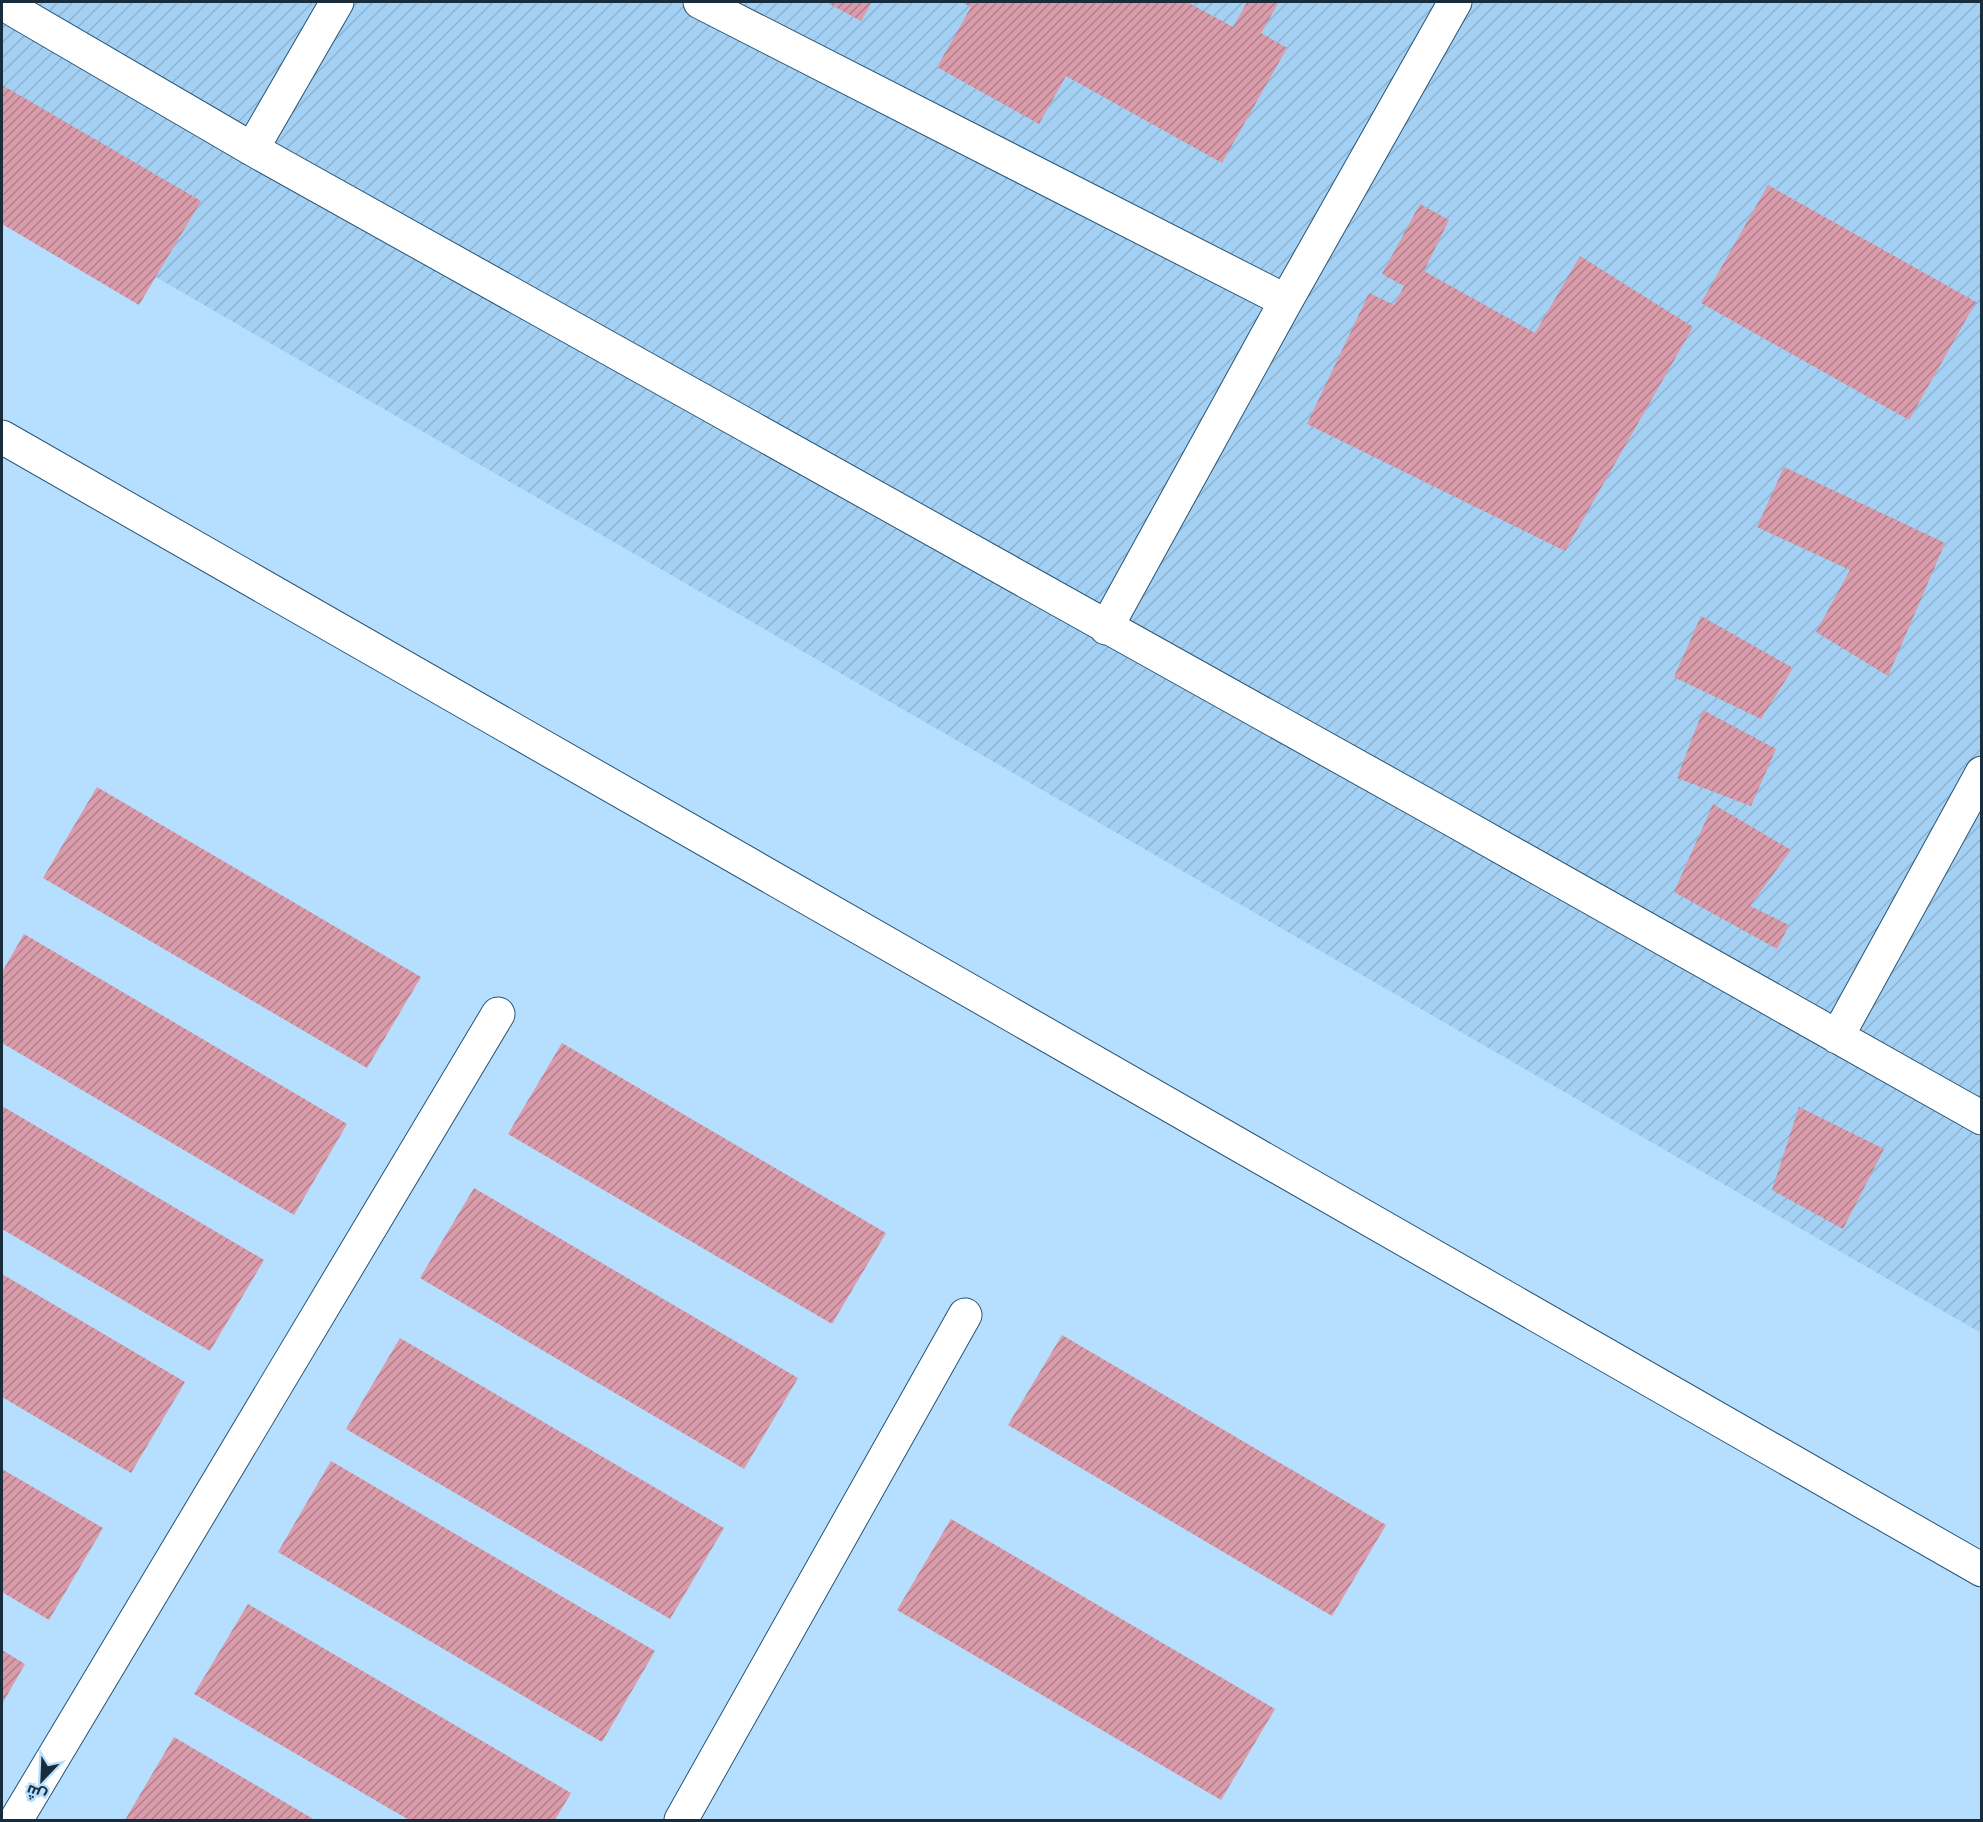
<svg xmlns="http://www.w3.org/2000/svg" width="1983" height="1822" font-family="Roboto,Cairo,sans-serif">
  <style>
    .industrial { fill: url(#industrial-furrows) }
    .building { fill: url(#building-hatch) }
    .lines { fill: none; stroke-linecap: round; stroke-linejoin: round }
    .minor-casing { stroke: #265578; stroke-width: 35 }
    .minor { stroke: #fff; stroke-width: 33 }
  </style>
  <defs>
    <pattern id="industrial-furrows" width="10" height="10" patternUnits="userSpaceOnUse" patternTransform="scale(1.5)"><rect width="10" height="10" fill="#a3d0f3"/><path d="M-1 1l2-2M0 10L10 0M9 11l2-2" fill="none" stroke="#8cb3d1"/></pattern>
    <pattern id="building-hatch" width="6" height="6" patternUnits="userSpaceOnUse" patternTransform="scale(1.5)"><rect width="6" height="6" fill="#da9caa"/><path d="M-1 1l2-2M0 6l6-6M5 7l2-2" fill="none" stroke="#b07f8c"/></pattern>
  </defs>
  <rect width="100%" height="100%" fill="#b6defe"/>
  <path class="industrial" d="M2,2H1981V1333L2,188Z"/>
  <path class="building" d="M826,2H872L861,21Z
    M961,2H1187L1233,27L1247,2H1279L1261,33L1287,48L1222,163L1066,76L1039,124L937,67L971,7Z
    M2,85L201,201L139,305L2,224Z
    M1768,185L1976,302L1909,420L1701,303Z
    M1420,204L1449,220L1424,271L1535,333L1580,256L1693,327L1565,551L1307,424L1369,293L1394,305L1404,286L1382,274Z
    M1784,467L1945,543L1888,676L1816,632L1850,570L1757,527Z
    M1701,616L1793,668L1761,719L1674,677Z
    M1703,710L1776,749L1751,806L1677,778Z
    M97,787L421,977L367,1068L43,878Z
    M1713,804L1791,850L1750,906L1789,925L1777,949L1674,892Z
    M24,934L347,1124L294,1215L2,1043V972Z
    M562,1043L886,1233L832,1324L508,1134Z
    M2,1106L264,1260L210,1351L2,1229Z
    M1799,1107L1884,1149L1843,1229L1772,1190Z
    M474,1188L798,1378L744,1469L420,1278Z
    M2,1274L185,1382L131,1473L2,1397Z
    M1062,1335L1386,1525L1332,1616L1008,1425Z
    M400,1338L724,1528L670,1619L346,1429Z
    M331,1461L655,1651L602,1742L278,1552Z
    M2,1469L103,1528L49,1620L2,1592Z
    M951,1519L1275,1709L1221,1800L897,1610Z
    M248,1604L571,1793L555,1820H409L194,1694Z
    M2,1650L25,1664L2,1704Z
    M174,1737L315,1820H125Z"/>
  <g class="lines">
    <defs>
      <path id="minor" d="M700,2L1286,301
        M2,3L252,149L1446,816L1982,1118
        M252,149L337,2
        M2,437L1982,1570
        M1106,628L1286,301L1455,2
        M1837,1037L1982,773
        M16,1820L498,1014
        M681,1820L965,1315"/>
    </defs>
    <use href="#minor" class="minor-casing"/>
    <use href="#minor" class="minor"/>
  </g>
  <rect width="1983" height="1822" fill="none" stroke="#182c3b" stroke-width="6"/>
  <g transform="translate(42 1780) rotate(203)" stroke="#b6defe" stroke-width="4.5" paint-order="stroke">
  <path d="M0-4.5L10 22L0 15L-10 22Z" fill="#182c3b"/>
  <text y="-9" font-size="16" font-weight="bold" text-anchor="middle" fill="#182c3b">ش</text>
  </g>
</svg>
